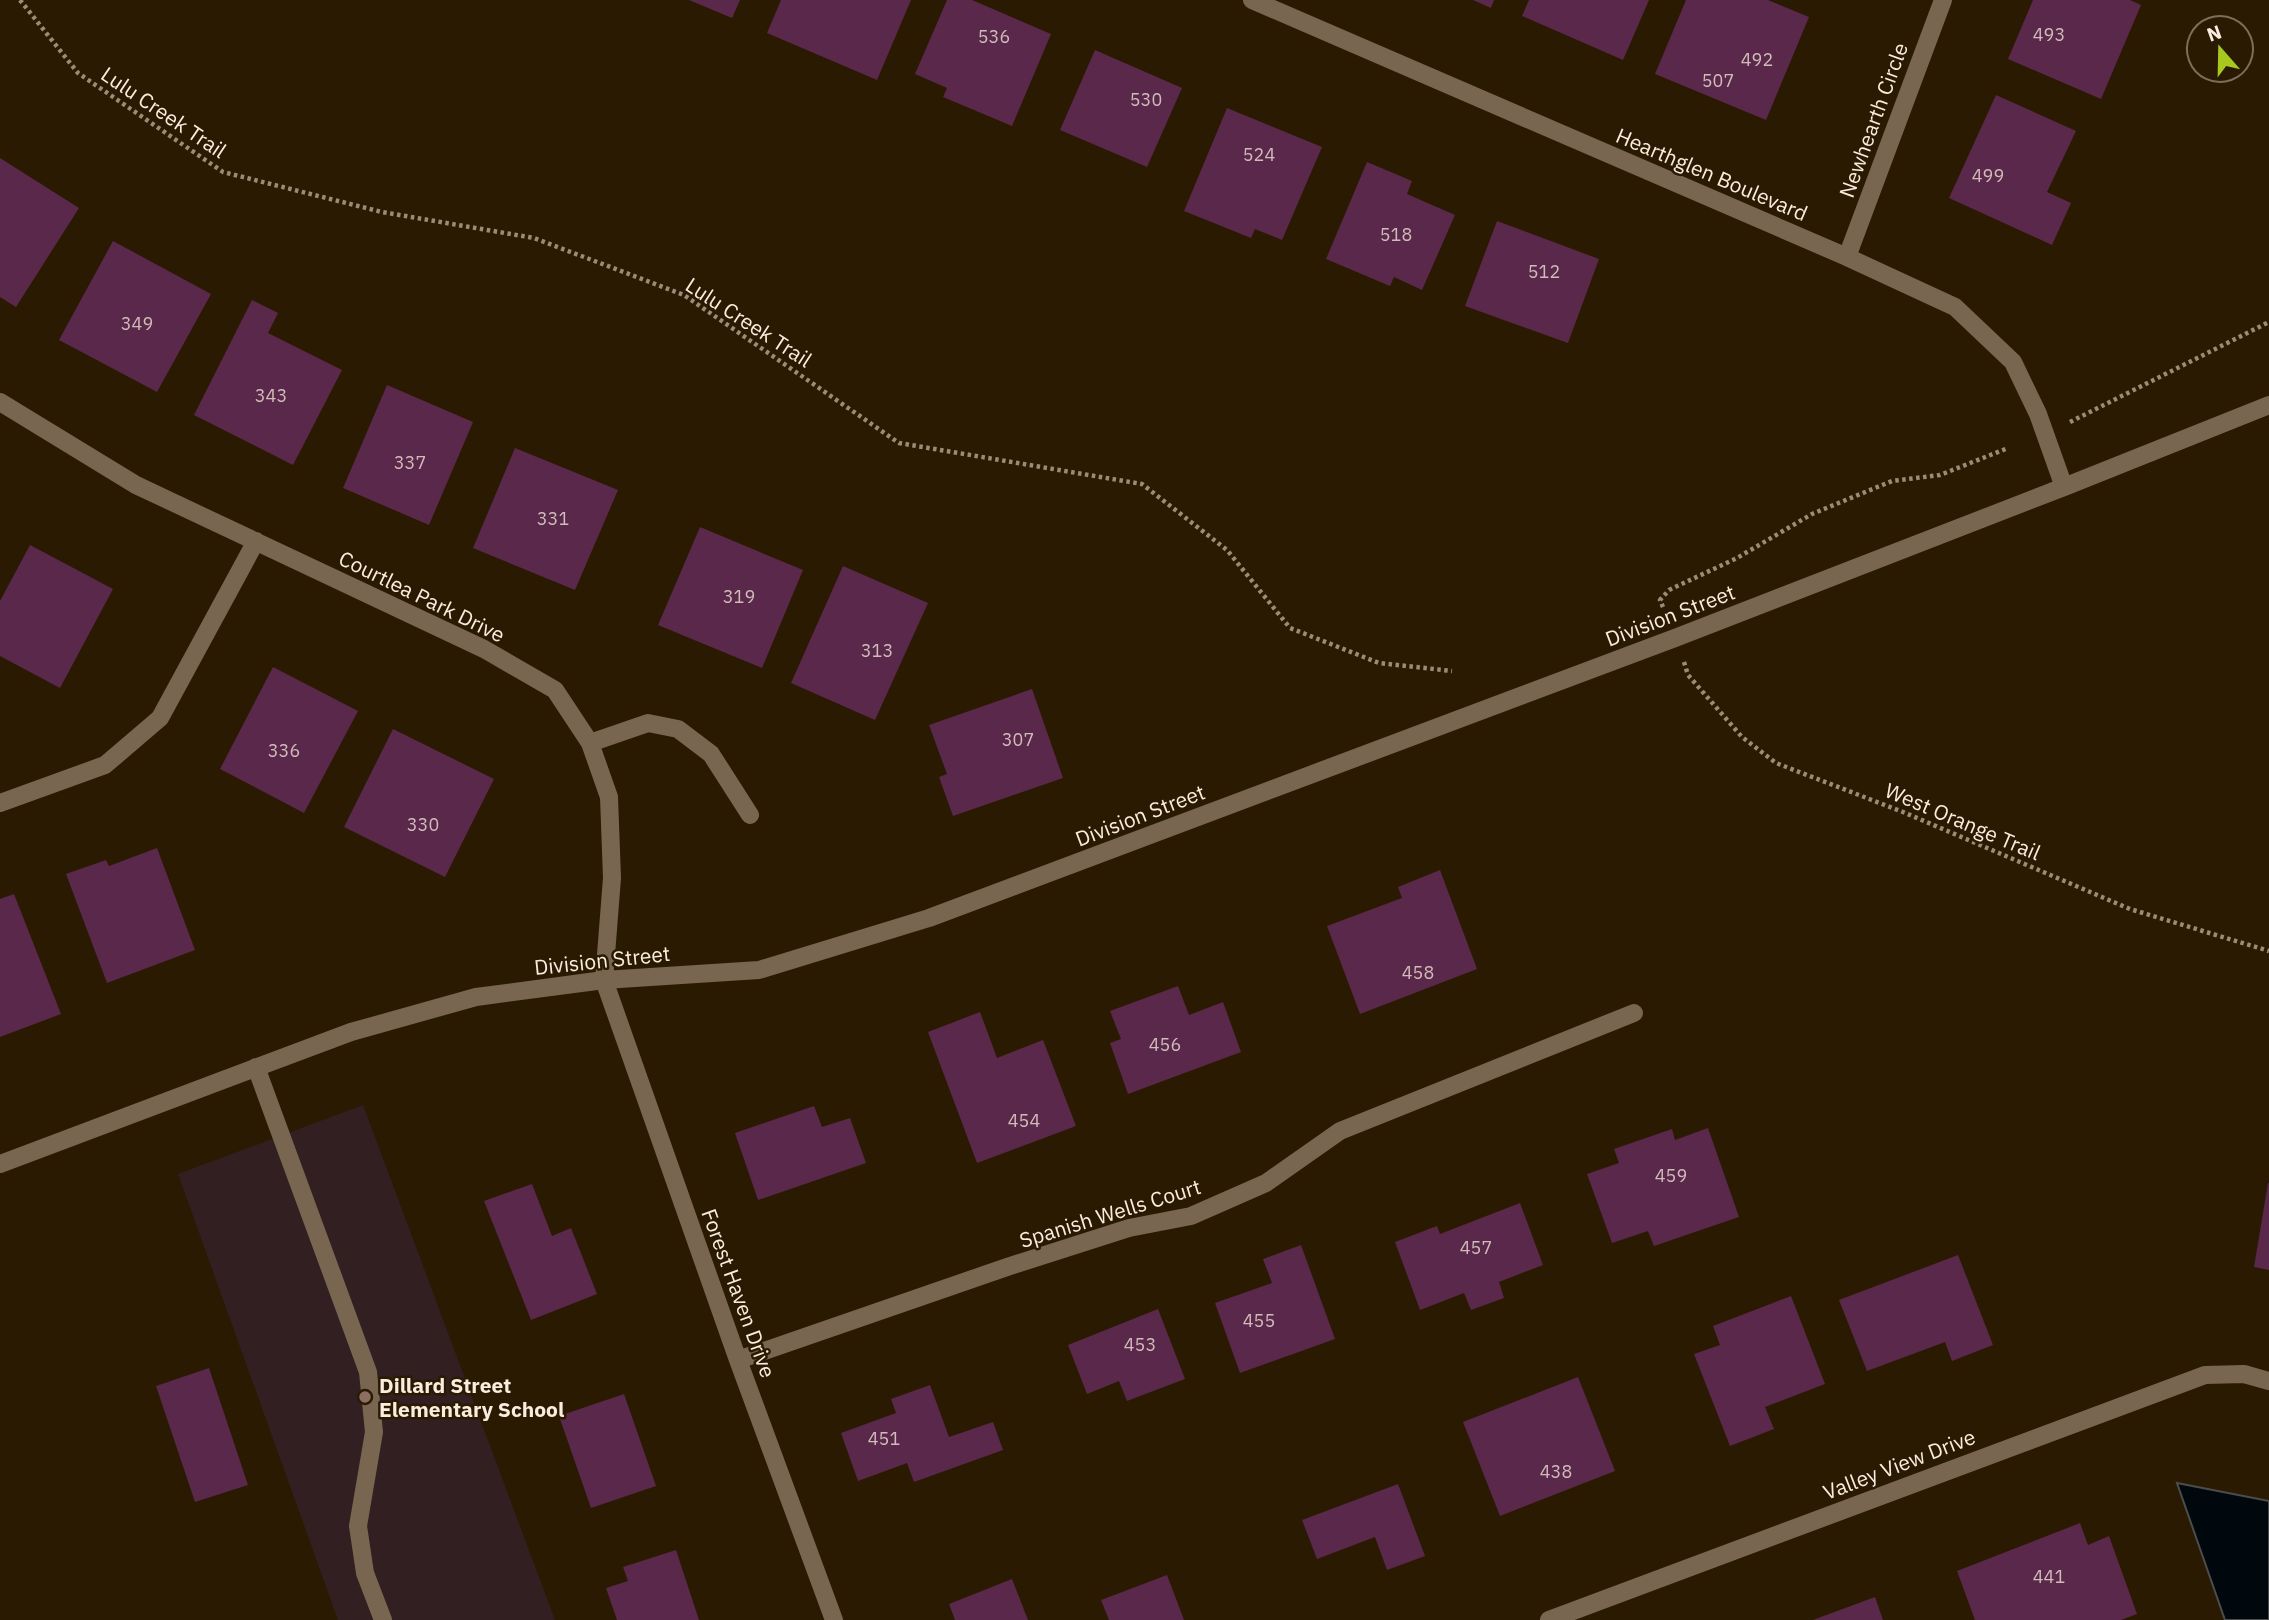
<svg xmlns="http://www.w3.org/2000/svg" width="2269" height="1620" font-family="'IBM Plex Sans',sans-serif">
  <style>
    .education { fill: #321f21 }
    .water { fill: #00080e; stroke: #4b4d4d; stroke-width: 2 }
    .building { fill: #5a284a }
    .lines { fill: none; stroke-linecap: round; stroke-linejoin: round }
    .path { stroke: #9a8c79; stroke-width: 4.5; stroke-dasharray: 3.5 3.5; stroke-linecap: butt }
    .minor { stroke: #786651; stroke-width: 18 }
    .education-dot { fill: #8d6e63; stroke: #2b1a02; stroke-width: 2.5 }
    .labels { text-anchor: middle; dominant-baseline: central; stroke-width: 5; stroke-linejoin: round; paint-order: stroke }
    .number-label { font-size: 18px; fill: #d1bcba }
    .street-label { font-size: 21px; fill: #f9eddf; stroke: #2b1a02 }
    .poi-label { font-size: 21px; font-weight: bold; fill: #f9eddf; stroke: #2b1a02; text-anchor: start }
  </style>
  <rect width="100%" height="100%" fill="#2b1a02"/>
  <path class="education" d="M363,1105L555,1620H338L178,1174Z"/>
  <path class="water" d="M2177,1483L2269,1501V1620H2225Z"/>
  <path class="building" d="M689,0H740L732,18Z
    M781,0H911L877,80L767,33Z
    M947,0H972L1051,34L1012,126L943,97L947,88L915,74Z
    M1473,0H1494L1491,8Z
    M1529,0H1649L1623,60L1522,16Z
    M1686,0H1768L1809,17L1766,120L1655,74Z
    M2033,0H2130L2141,5L2101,99L2008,59Z
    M1095,50L1182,88L1147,167L1060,130Z
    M1996,95L2076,131L2047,192L2071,203L2052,245L1949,198Z
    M1227,108L1322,147L1282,240L1255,229L1251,238L1184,211Z
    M0,158L79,208L16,307L0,297Z
    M1367,162L1412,181L1407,194L1455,215L1422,290L1394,277L1390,286L1326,259Z
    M1497,221L1599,259L1568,343L1465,306Z
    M113,241L211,294L157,392L59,340Z
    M252,300L278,313L268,333L342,370L293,465L194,415Z
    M387,385L473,422L429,525L343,488Z
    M515,448L618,490L575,590L473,548Z
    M700,527L803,570L762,668L658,625Z
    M30,545L113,589L60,688L0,656V601Z
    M843,566L928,603L875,720L791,683Z
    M273,667L358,711L304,813L220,769Z
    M1032,689L1063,778L953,816L939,777L947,774L929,725Z
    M393,729L494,779L445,877L344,827Z
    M157,848L195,950L107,983L66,874L106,860L109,866Z
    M1440,870L1477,969L1360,1014L1327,926L1402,898L1398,887Z
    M14,894L61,1014L0,1037V899Z
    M1178,986L1189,1015L1223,1002L1241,1052L1128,1094L1110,1043L1121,1039L1110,1011Z
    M980,1012L997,1058L1043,1040L1076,1126L977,1163L928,1032Z
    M814,1106L822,1127L850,1118L866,1163L758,1200L735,1133Z
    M1708,1128L1739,1217L1654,1246L1648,1231L1612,1243L1587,1174L1619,1163L1614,1149L1672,1129L1675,1140Z
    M2268,1183H2269V1270L2254,1267Z
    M532,1184L552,1236L571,1228L597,1294L531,1320L484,1201Z
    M1520,1203L1543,1265L1499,1282L1504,1298L1471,1310L1464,1293L1420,1310L1395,1242L1437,1226L1440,1234Z
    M1301,1245L1335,1339L1240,1373L1215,1303L1272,1283L1263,1259Z
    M1958,1255L1993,1345L1952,1361L1945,1342L1867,1371L1839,1300Z
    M1791,1296L1825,1384L1765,1407L1774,1429L1730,1446L1694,1354L1720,1345L1713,1326Z
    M1158,1309L1185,1379L1127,1401L1119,1381L1087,1394L1068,1345Z
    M209,1368L248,1485L195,1502L156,1386Z
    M1578,1377L1615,1471L1500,1516L1463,1422Z
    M930,1385L949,1437L993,1422L1003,1450L914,1482L907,1463L858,1481L841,1433L896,1413L891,1399Z
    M624,1394L656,1486L591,1508L559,1416Z
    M1398,1484L1425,1556L1387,1570L1375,1537L1317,1559L1302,1520Z
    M2080,1523L2088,1545L2109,1536L2137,1614L2121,1620H1975L1957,1571Z
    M676,1550L699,1620H617L606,1588L628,1581L623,1567Z
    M1167,1575L1184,1620H1109L1101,1600Z
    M1012,1579L1028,1620H955L949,1604Z
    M1875,1597L1883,1620H1813Z"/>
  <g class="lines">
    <path class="path" d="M20,0L78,73L223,172L382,212L534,238L684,295L899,443L1142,484L1227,550L1290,628L1379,663L1452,671
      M2070,422L2269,322
      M1663,607L1660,600L1669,590L1737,558L1812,514L1892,481L1940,475L2008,448
      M1684,662L1688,675L1742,737L1776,763L1903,812L2130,909L2269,951"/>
    <path class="minor" d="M1252,0L1847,257L1955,307L2013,362L2038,414L2064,487
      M1847,257L1943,0
      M0,402L136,485L484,649L555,690L590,743L609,797L612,878L604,980L738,1360L834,1620
      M590,743L648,723L678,729L711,754L750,815
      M0,803L105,765L160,718L256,541
      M256,1067L368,1372L374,1432L358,1526L365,1573L383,1620
      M0,1164L351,1032L476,997L604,980L759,970L929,918L1675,638L2064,487L2269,405
      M738,1360L1010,1266L1129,1228L1191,1216L1266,1183L1340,1131L1634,1013
      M1549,1620L2205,1375L2244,1374L2269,1381"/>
  </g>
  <circle class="education-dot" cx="365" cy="1397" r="7"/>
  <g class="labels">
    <g class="number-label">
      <text x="2049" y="34">493</text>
      <text x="994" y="36">536</text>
      <text x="1757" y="59">492</text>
      <text x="1718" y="80">507</text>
      <text x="1146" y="99">530</text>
      <text x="1259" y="154">524</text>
      <text x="1988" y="175">499</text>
      <text x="1396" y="234">518</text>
      <text x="1544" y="271">512</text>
      <text x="137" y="323">349</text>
      <text x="271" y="395">343</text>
      <text x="410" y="462">337</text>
      <text x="553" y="518">331</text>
      <text x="739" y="596">319</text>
      <text x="877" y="650">313</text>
      <text x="1018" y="739">307</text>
      <text x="284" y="750">336</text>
      <text x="423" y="824">330</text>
      <text x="1418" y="972">458</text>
      <text x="1165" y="1044">456</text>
      <text x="1024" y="1120">454</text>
      <text x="1671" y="1175">459</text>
      <text x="1476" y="1247">457</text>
      <text x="1259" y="1320">455</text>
      <text x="1140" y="1344">453</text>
      <text x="884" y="1438">451</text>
      <text x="1556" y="1471">438</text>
      <text x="2049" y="1576">441</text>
    </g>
    <g class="street-label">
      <text transform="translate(164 112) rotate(34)">Lulu Creek Trail</text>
      <text transform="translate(1873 120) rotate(-70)">Newhearth Circle</text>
      <text transform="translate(1712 174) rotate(23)">Hearthglen Boulevard</text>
      <text transform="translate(749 322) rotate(33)">Lulu Creek Trail</text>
      <text transform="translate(422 596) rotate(26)">Courtlea Park Drive</text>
      <text transform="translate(1670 615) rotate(-21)">Division Street</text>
      <text transform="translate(1140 815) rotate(-21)">Division Street</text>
      <text transform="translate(1963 821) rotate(23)">West Orange Trail</text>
      <text transform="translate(602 960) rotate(-6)">Division Street</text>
      <text transform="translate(1110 1213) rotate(-17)">Spanish Wells Court</text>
      <text transform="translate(739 1293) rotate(70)">Forest Haven Drive</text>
      <text transform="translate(1899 1464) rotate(-21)">Valley View Drive</text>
    </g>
    <g class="poi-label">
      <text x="379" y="1385">Dillard Street<tspan x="379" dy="24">Elementary School</tspan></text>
    </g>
  </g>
  <g transform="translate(2220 49) rotate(340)"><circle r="33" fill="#2b1a02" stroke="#7d6e5a" stroke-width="2"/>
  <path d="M0-5L12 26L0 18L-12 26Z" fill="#a7c81f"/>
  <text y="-10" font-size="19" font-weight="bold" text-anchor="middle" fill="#f9eddf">N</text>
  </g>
</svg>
